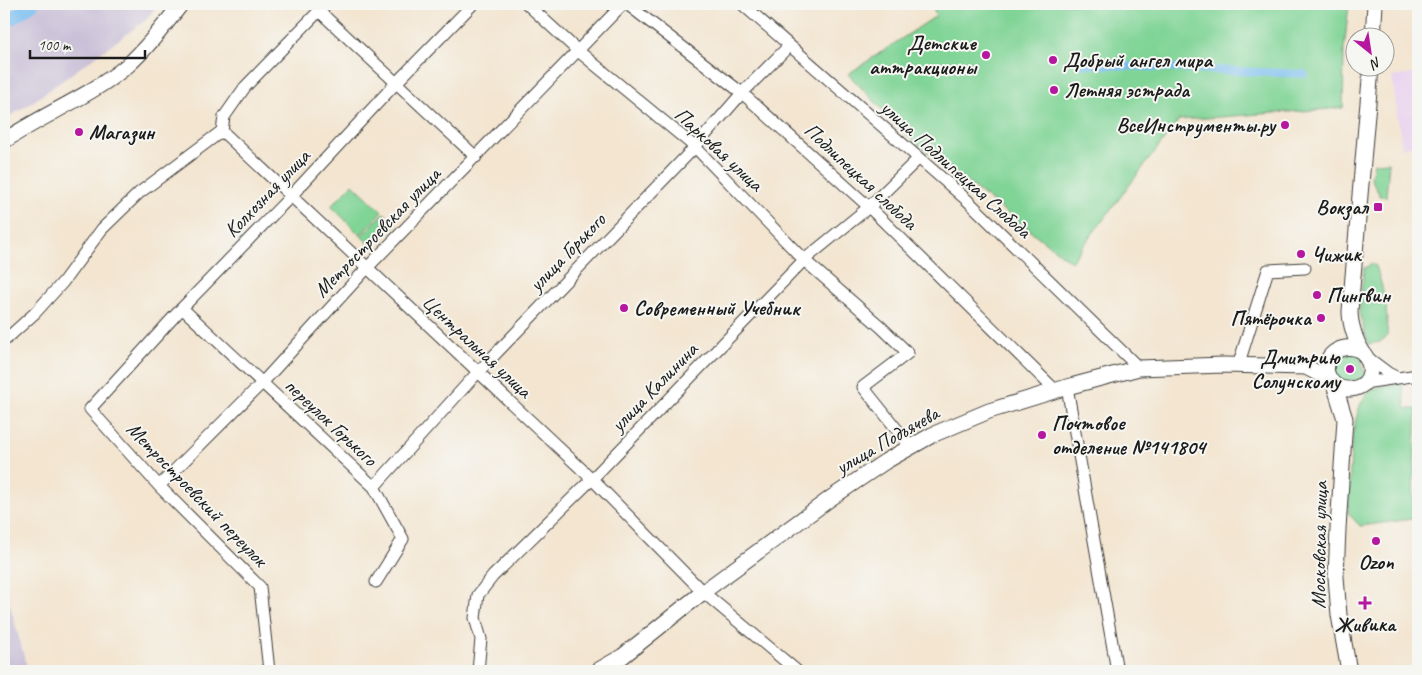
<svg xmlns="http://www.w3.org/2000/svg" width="1422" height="675" font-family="Caveat,sans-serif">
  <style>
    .built { fill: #e9d2ee }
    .industrial { fill: #c9bfd7 }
    .green { fill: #80d496; stroke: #4e7859 }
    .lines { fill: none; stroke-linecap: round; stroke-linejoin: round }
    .canal { stroke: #79bdf0; stroke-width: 8 }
    .river { stroke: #79bdf0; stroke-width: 14 }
    .minor-casing { stroke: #3c3a37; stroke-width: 13 }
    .major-casing { stroke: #3c3a37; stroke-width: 17 }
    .minor { stroke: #fff; stroke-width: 11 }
    .major { stroke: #fff; stroke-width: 15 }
    .poi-dot { fill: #b5179e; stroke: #f6f6f2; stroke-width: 2 }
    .labels { text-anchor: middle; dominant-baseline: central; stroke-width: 4; stroke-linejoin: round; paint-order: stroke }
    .poi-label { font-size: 21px; font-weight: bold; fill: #1c1c1c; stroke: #f6f6f2; text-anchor: start }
    .street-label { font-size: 21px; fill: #1c1c1c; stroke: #f6f6f2 }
  </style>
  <rect width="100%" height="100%" fill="#f6f6f2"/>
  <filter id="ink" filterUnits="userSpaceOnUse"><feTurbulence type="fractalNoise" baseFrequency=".02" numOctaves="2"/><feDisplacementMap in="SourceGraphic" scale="10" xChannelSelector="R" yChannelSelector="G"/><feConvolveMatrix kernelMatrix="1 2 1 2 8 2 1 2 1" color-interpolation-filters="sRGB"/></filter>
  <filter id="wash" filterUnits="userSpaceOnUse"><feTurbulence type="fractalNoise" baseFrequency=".0096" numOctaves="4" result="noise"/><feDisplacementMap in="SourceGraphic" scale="20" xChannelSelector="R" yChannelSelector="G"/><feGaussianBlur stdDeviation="1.12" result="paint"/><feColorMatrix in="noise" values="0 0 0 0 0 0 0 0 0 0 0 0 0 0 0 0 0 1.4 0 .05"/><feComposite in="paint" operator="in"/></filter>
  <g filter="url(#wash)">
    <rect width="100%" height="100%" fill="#f3e5d0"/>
    <path class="built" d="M1418,73V144L1402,148L1392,77Z"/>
    <path class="industrial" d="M37,4H158L146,20L34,101L4,120V25Z
      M4,583L28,671H4Z"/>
    <path class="green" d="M932,4H1349L1344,50L1343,108L1179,120L1071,262L912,140L848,74L936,16Z
      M1389,162L1386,197L1380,196L1371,178L1374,163Z
      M353,184L382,212L360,235L331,206Z
      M384,213L395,225L372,247L361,236Z
      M1372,264L1376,266C1384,292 1388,308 1387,336L1380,342L1368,344L1359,313L1364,268Z
      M1360,353L1365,377L1342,386L1330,364L1335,355Z
      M1402,383L1406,409H1417L1412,519L1360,526L1348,513C1350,486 1349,415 1366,395C1374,386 1391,384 1402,383Z"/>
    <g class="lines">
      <path class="canal" d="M1084,64L1304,74"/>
      <path class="river" d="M4,23L32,4"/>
    </g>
  </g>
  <g filter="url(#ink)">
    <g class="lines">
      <defs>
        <path id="minor" d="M527,4L577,50L695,147L804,260L881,327L908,353L863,387L911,447
          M627,4L742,93L869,207L1056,391
          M742,4L968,201L1139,368
          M222,131L592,479L703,592L797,671
          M222,131L224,117L245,87L319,11L476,157
          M182,308L374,487L403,539L376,582
          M4,341L35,313L63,282L102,229L139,193L222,131
          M1368,358L1388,373L1398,378
          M1238,366L1268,270L1305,268
          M1364,383L1418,375
          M1067,387L1117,671
          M159,486L262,383L367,268L623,4
          M374,487L478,372L695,147L742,93L789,46
          M269,671L260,587L159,486L90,409L182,308L292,195L397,82L473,4
          M478,671L481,639L475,618L478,595L493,576L592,479L804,260L869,207L919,158"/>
        <path id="major" d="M1373,38L1375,4
          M4,141C44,114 91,96 128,65C148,47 165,25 181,4
          M1361,351C1343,340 1318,357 1329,378C1338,395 1367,392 1370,372C1371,362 1366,358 1362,351C1355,340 1350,323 1350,311L1371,68
          M1334,384L1345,419L1338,529L1336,577L1339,615L1349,671
          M597,671L623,656L703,592L831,498L886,461L932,435L989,411L1067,387L1139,368L1223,365L1306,367L1329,379"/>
      </defs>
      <use href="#minor" class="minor-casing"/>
      <use href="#major" class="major-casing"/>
      <use href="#minor" class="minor"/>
      <use href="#major" class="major"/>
    </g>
  </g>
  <g class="poi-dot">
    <circle cx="986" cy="55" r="5"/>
    <circle cx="1053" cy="60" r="5"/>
    <circle cx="1054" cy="90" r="5"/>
    <circle cx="1285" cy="125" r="5"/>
    <circle cx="79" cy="132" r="5"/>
    <rect x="1373" y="202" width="10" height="10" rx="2.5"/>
    <circle cx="1301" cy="254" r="5"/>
    <circle cx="1317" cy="295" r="5"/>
    <circle cx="624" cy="308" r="5"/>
    <circle cx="1321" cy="318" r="5"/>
    <circle cx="1350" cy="369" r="5"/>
    <circle cx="1042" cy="435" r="5"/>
    <circle cx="1376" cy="541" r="5"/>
    <path d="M1362.5 595.5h5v5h5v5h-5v5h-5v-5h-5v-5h5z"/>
  </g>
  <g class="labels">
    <g class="poi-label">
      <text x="976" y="43" text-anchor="end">Детские<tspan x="976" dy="24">аттракционы</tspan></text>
      <text x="1063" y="60">Добрый ангел мира</text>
      <text x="1064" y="90">Летняя эстрада</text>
      <text x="1275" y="125" text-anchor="end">ВсеИнструменты.ру</text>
      <text x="89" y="132">Магазин</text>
      <text x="1368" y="207" text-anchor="end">Вокзал</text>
      <text x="1311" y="254">Чижик</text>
      <text x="1327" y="295">Пингвин</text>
      <text x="634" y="308">Современный Учебник</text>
      <text x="1311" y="318" text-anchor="end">Пятёрочка</text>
      <text x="1340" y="357" text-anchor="end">Дмитрию<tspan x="1340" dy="24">Солунскому</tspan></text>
      <text x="1052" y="423">Почтовое<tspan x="1052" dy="24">отделение №141804</tspan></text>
      <text x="1376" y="562" text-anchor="middle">Ozon</text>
      <text x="1365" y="624" text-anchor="middle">Живика</text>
    </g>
    <g class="street-label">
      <text transform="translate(719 149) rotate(43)">Парковая улица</text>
      <text transform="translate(956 169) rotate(42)">улица Подлипецкая Слобода</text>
      <text transform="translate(861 176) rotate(43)">Подлипецкая слобода</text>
      <text transform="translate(267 193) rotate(-46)">Колхозная улица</text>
      <text transform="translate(377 232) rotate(-46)">Метростроевская улица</text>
      <text transform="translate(567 252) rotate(-46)">улица Горького</text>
      <text transform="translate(477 346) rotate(43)">Центральная улица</text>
      <text transform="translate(654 387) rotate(-46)">улица Калинина</text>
      <text transform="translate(331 422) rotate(43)">переулок Горького</text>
      <text transform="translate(887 440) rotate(-30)">улица Подъячева</text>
      <text transform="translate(197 494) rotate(46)">Метростроевский переулок</text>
      <text transform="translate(1319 545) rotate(-89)">Московская улица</text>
    </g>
  </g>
  <rect width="1422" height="675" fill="none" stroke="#f6f6f2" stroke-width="20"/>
  <g transform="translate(1370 52) rotate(150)"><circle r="24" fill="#f6f6f2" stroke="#9f9f9c"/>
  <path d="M0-4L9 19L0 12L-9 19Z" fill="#b5179e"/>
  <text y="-8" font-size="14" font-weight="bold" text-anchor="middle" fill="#1c1c1c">N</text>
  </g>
  <path d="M30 50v8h115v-8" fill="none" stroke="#1c1c1c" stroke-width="2.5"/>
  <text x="38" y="50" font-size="15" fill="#1c1c1c" stroke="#f6f6f2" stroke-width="4" paint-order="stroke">100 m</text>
</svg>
